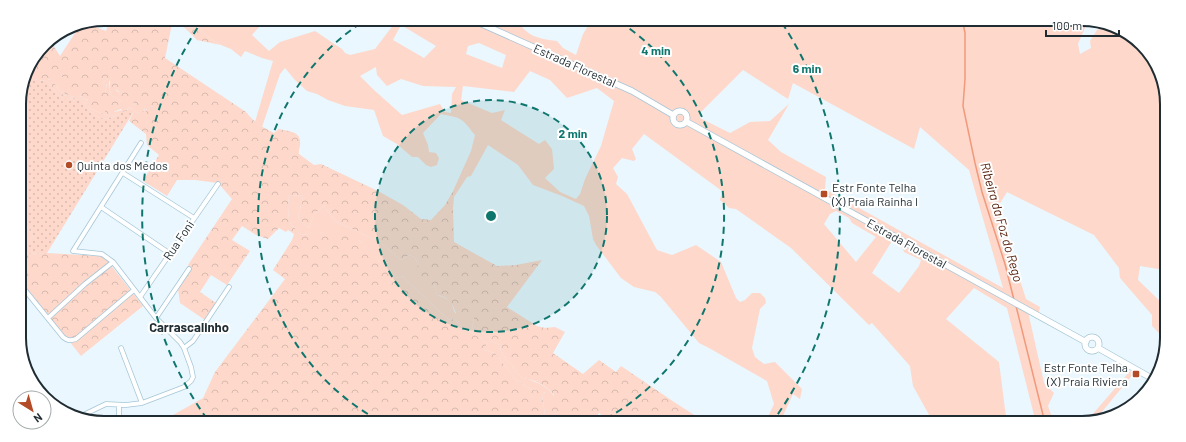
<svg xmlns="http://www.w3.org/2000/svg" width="1186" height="442" font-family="Barlow,sans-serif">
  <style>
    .grass { fill: #fdd8cb; fill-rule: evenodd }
    .forest { fill: url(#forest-crowns); fill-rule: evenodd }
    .park { fill: url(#park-dots) }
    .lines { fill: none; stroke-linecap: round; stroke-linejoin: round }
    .stream { stroke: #f1997b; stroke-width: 1.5 }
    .street-casing { stroke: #a6c6d7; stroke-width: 5.5 }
    .secondary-casing { stroke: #a6c6d7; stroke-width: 7 }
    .street { stroke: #fff; stroke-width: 4 }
    .secondary { stroke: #fff; stroke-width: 5.5 }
    .ring { fill: none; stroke: #0f766e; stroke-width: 2; stroke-dasharray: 7 5 }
    .poi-dot { fill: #b24b26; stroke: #fff; stroke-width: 1.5 }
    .labels { text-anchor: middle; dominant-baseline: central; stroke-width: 4; stroke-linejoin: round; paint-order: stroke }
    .street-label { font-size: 12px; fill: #1f2c32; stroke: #fff }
    .poi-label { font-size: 12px; fill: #1f2c32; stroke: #fff; text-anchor: start }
    .water-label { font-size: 13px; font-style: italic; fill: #521b07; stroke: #fff }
    .neighbourhood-label { font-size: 13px; font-weight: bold; fill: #1f2c32; stroke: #fff }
    .rim { fill: none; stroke: #1f2c32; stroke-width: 2 }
    .centre { fill: #0f766e; stroke: #fff; stroke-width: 2 }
    .ring-label { font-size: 12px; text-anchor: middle; font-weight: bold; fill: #0f766e; stroke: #fff; stroke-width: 4; stroke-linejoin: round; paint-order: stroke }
  </style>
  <defs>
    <pattern id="forest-crowns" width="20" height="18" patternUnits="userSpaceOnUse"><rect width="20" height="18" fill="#fdd8cb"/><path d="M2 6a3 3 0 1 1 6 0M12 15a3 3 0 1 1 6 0" fill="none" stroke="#d8baaf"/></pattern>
    <pattern id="park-dots" width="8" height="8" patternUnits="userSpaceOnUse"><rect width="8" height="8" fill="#fdd8cb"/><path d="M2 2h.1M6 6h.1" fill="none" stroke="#d8baaf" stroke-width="1.8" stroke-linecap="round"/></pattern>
  </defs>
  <rect width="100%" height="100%" fill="#eaf7fe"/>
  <path class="grass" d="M173,19L273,20L260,26L252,35L269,51L280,42L315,31L342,49L345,53L350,55L375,49L397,20L517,21C520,24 522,28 526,31C534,38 547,40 557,41L563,48L576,55L583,34L591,21L1087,23L1078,44L1080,54L1091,48L1090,41L1097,30L1107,26L1110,29L1113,26L1146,48L1166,93L1164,267L1158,269L1140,266L1138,280L1163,304V337L1152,326V315L1120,278L1119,268L1094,235L1007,192L997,208L1026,299L1040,307L1038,316L1028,311L1029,316L1044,383L1054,393L1048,406L1054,423H1036L1007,308L974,288L946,319L999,362L1006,417L1017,423L933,422L913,386L910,366L872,323L869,325L791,248L736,209L729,208L720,200L722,191L644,134L632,149L636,159L634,161L622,158L613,168L618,177L616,184L627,194L657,250L672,255L696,245L721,262L736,298L740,302L745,300L752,293H760L765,298L766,303L760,309L752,348L755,357L764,364L775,362L802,389L800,399L793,394L782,418L787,422L766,421L774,404L767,381L709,348L699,343L661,297L655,292L634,287L621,278L596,245L593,239L589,216L584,206L562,196L533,185L518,165L488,145L471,176L467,177L454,197L453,191L471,151L475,135C471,131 469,127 465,123C459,116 449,116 441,114L423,133L428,145L429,152L436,153L439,158L437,165L431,167L426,165L418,157H412L397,144L383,136L374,110L345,106L328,100L317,94L307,91L295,80L285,68L280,74L262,127L255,122L273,61L262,58L245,51L241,57L231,49L221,45L209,38L197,27L185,28L173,22ZM401,25L436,46L424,58L393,40ZM479,43L506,55L502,68L466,54L468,46ZM376,67L377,75L387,86L401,79L423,86L456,87L452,94L451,113L445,112L440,104L402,115L374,90L360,76ZM743,70L788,99L793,83L914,149L920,127L969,170L1003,288L825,189L826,177L781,152L768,140L789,104L770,121L750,122L730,133L700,118L701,112ZM530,71L550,80L567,98L597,88L614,101L601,146L585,179L580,194L576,199L560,192L545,178L554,169L552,149L545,140L539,144L501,120L505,110L492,113L461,100L463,86L514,92ZM836,211L849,218L852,223L876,237L856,262L824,224L830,214ZM892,241L902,247L904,252L921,260L919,266L899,293L872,273Z
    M51,57L49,60L52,72L57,63H64L61,69L53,74L47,72L42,74L48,63V59Z
    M59,74L66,77L61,88L65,94L80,95L84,99L97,104L98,106H103L105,103V113L109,114L111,112H115L122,110L116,105L124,103L117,98H115L109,93H105L107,84H102L108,78L109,79V91L111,93L115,90L119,92L120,96L127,97V100L135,103L134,105L144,111L145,108H147L146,112L151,119L147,123L139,114L129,107L123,113L110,116L92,110L80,96L77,97L63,95L55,84L41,78L53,80Z
    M288,195L303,196L298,218L309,228L314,214L324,206L335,221L380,242L401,260L409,255L415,257L418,265L434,285L437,295C450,299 451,301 455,313L474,318L472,328L484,334L494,343L500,345L501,352L522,378C528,378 532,381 538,383C558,393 555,400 558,420L583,421H546L542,395L545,392L532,390L515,379L495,353L484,350L487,343L474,334L465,330L454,319L449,320L402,276L397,278L393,276L387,262H380L360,241L348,234L328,232L301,235L288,220L289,207Z
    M20,216H21L34,238L23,246L20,240Z
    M1130,371L1134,373L1096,419L1085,423Z
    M203,398L211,419H166Z"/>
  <path class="forest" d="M110,19H173L165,58L246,112C254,122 262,127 274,133L279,129C286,131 300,131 300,141C301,146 298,150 299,154L314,165L321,164L378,191L403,205L421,219L431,220L445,205L453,191L454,197L453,209L454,242L497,266L516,265L542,260L507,307L537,326L545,328L555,327L565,332L553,353L583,374L599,360L616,372L621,366L677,404L704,421H609L599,413L594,421L558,420L552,412L549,399L554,395C547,386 534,379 522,378L501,352L500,345L494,343L484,334L472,328L474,318C450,318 460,313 449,301C446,297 442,296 437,295L434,285L423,284L414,274L418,265L415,257L409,255L401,260L380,242L335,221L324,206L314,214L309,228L298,218L303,196L288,195L289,207L288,220L301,235C316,233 333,230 347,233C359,237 372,253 380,262H387L393,276L397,278L402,276L449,320L454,319L465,330L474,334L487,343L484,350L495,353L515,379L532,390L545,391L542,396L546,421L211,419L203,398L215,372L285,279L273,270L292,240L294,234L288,230L286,232L279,228L268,239L256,235L242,226L232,240L250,251L227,285L211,275L200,292L216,303L205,320L180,303L178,289L191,269L188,265L232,199L218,183L195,180H177L167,196L143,181L159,155L147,145L146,134L129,121L134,111L130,108C104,124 98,123 79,98L64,99L58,95L47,81C39,80 31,80 26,73C29,61 44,43 54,36L53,45L60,56L81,24L85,23L106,31ZM60,75L62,77H65L61,79L58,84L65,94L76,97L80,95L84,99L88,100L87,104L94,110L97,104L98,109H102L105,104V113L108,114L112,112L111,114L114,115V112L123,108V107L116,105L124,104V103L117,98H115L109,93H105L107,82L104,84H102L108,78L110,82L109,91L113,94L115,90L119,91L120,98L125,99L126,98V100L127,99L128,101L135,103L134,106C138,107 139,111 143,112L145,108H147L145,115L149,119L147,123L142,114H139L129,107L126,110H124L122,113L110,116L92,110L80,96L76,97L63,95L55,84L46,79H49L56,83L61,78Z
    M197,27L209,38L221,45L197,40L185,28Z
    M47,253L100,256L106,259L143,306L81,356L20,280V254Z"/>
  <path class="park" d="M26,73C31,80 39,80 47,81L58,95L64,99L79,98C98,123 104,124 130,108L134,111L47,253L20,254V240L23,245L34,238L21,216H20L19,98Z"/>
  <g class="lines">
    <path class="stream" d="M963,23L965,33V79L963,106L975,163L982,192L1005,264L1014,300
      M1016,306L1045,423"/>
    <defs>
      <path id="street" d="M123,173L194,218
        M101,207L169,253
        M20,284L63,337C68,341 70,341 76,339L134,290
        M140,297L218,184
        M48,318L85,284L113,262
        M156,318L189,269
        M121,348L142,403
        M184,348L193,341L229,287
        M77,418L106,404L126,405L142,403L184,387L191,381L193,377L191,367L184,348L180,342L156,318L113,262L102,254L73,251L141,143
        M119,419V405"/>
      <path id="secondary" d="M475,21L632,91L673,115
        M673 118a7 7 0 1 1 14 0a7 7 0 1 1-14 0Z
        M687,122L1086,342
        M1085 344a7 7 0 1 1 14 0a7 7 0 1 1-14 0Z
        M1098,348L1153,379"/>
    </defs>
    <use href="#street" class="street-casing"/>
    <use href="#secondary" class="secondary-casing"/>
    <use href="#street" class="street"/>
    <use href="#secondary" class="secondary"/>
  </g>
  <circle cx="491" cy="216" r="116" fill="#0f766e" fill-opacity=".12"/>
  <g class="ring">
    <circle cx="491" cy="216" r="116"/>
    <path d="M378 420A233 233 0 0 1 364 21M620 22A233 233 0 0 1 602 421"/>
    <path d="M207 419A349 349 0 0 1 202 21M782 23A349 349 0 0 1 773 421"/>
  </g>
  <g class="poi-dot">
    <circle cx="69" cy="165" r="4"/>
    <rect x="820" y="190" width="8" height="8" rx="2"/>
    <rect x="1132" y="370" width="8" height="8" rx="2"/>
  </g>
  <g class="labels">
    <g class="street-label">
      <text transform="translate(575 65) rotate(24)">Estrada Florestal</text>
      <text transform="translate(178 240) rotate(-56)">Rua Foni</text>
      <text transform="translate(907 243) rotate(29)">Estrada Florestal</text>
    </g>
    <g class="poi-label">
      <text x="77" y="165">Quinta dos Medos</text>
      <text x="832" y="187">Estr Fonte Telha<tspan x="832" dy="14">(X) Praia Rainha I</tspan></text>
      <text x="1128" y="367" text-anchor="end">Estr Fonte Telha<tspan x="1128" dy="14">(X) Praia Riviera</tspan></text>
    </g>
    <g class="water-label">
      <text transform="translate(1002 222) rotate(74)">Ribeira da Foz do Rego</text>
    </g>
    <g class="neighbourhood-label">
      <text x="189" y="327">Carrascalinho</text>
    </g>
  </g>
  <path d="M0 0H1186V442H0ZM104 26H1082A78 78 0 0 1 1160 104V338A78 78 0 0 1 1082 416H104A78 78 0 0 1 26 338V104A78 78 0 0 1 104 26Z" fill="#fff" fill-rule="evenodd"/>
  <path class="rim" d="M104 26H1082A78 78 0 0 1 1160 104V338A78 78 0 0 1 1082 416H104A78 78 0 0 1 26 338V104A78 78 0 0 1 104 26Z"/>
  <circle cx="491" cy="216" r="6" class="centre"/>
  <g class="ring-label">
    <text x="656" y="55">4 min</text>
    <text x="807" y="73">6 min</text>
    <text x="573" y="138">2 min</text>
  </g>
  <g transform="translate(32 410) rotate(143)"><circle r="19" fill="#ffffff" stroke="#a5abad"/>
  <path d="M0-3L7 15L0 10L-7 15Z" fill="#b24b26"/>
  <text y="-6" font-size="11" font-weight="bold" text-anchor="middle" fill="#1f2c32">N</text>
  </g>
  <path d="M1046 30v6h73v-6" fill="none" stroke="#1f2c32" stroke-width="2"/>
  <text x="1052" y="30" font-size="12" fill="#1f2c32" stroke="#ffffff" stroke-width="3" paint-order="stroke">100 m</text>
</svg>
